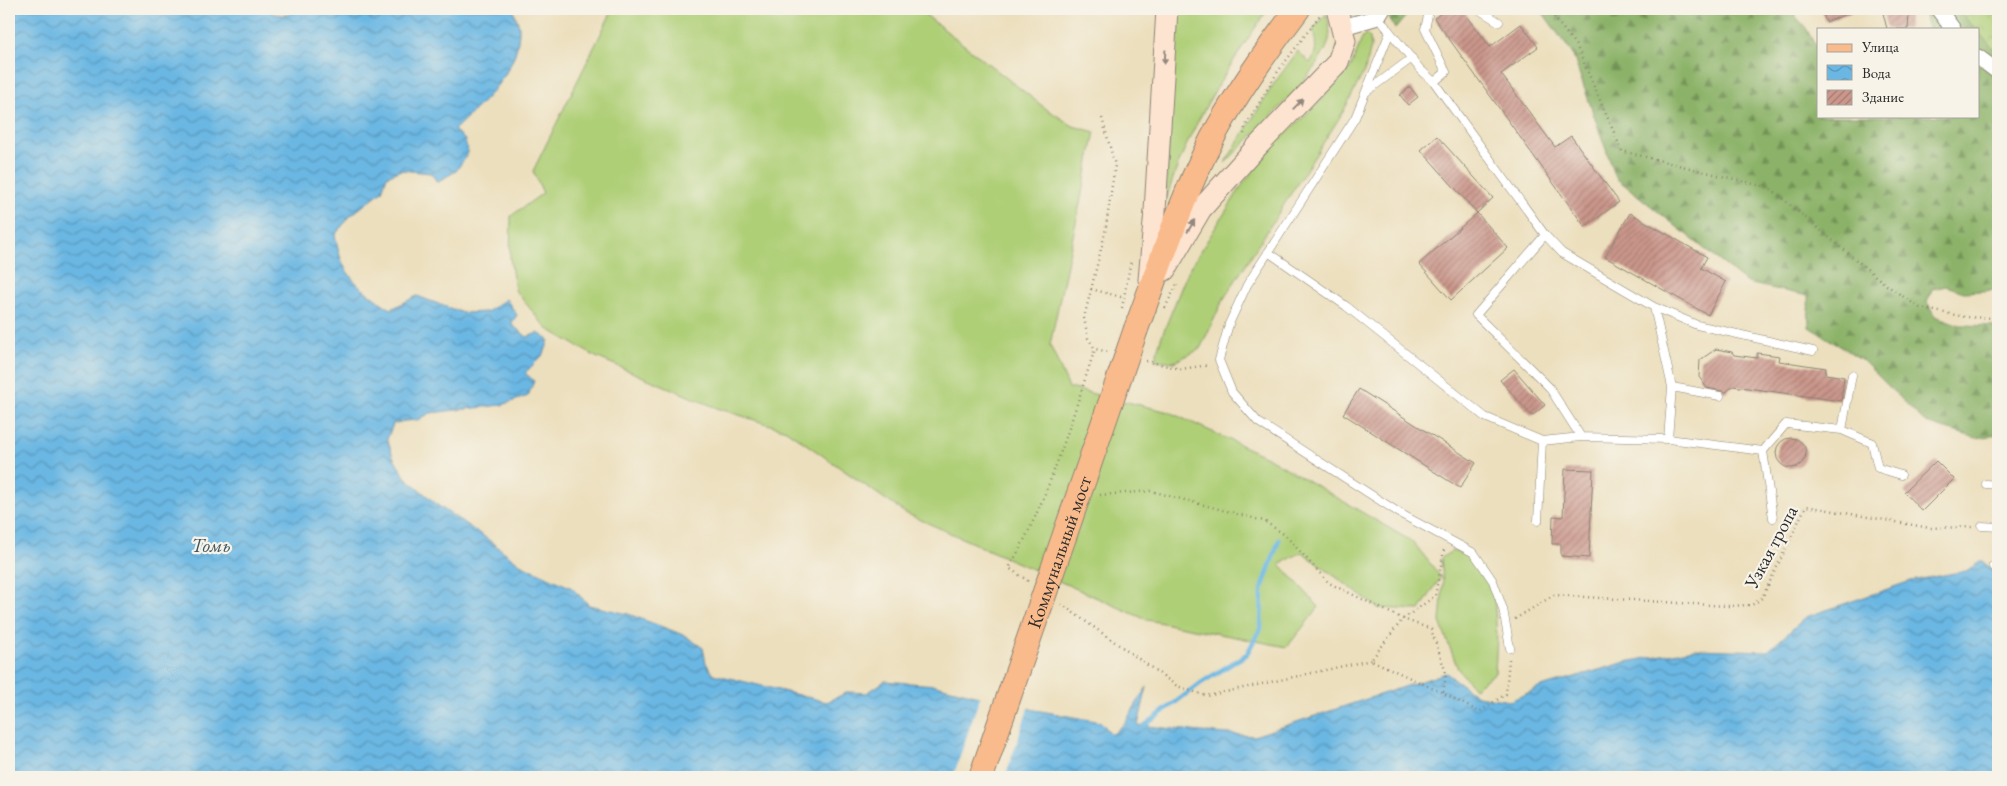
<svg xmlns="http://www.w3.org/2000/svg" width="2007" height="786" font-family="'EB Garamond',serif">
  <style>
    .grass { fill: #afcf77; stroke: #6d7d51 }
    .forest { fill: url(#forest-firs); stroke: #5b6e4a }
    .park { fill: url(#park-crowns); stroke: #6d7d51 }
    .water { fill: url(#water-waves); stroke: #4a7187 }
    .pier { fill: #ecdfbd }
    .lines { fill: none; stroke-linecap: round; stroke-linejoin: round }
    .stream { stroke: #6ab7e3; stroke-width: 4.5 }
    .building { fill: url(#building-hatch) }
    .service-casing { stroke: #8c8574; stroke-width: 9 }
    .minor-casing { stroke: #8c8574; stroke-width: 17 }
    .secondary-casing { stroke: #8c8574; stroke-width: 23 }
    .primary-casing { stroke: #8c8574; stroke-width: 26 }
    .path { stroke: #8c8574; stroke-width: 2.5; stroke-dasharray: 1 4; stroke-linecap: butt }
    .service { stroke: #fff; stroke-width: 8 }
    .minor { stroke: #fff; stroke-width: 15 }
    .secondary { stroke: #fde4d1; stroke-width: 21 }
    .primary { stroke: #fabb8c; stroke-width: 24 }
    .primary-bridge-casing { stroke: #8c8574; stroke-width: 26; stroke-linecap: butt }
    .primary-bridge { stroke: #fabb8c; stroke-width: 24 }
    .oneway { fill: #94887e }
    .labels { text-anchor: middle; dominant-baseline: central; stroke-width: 4.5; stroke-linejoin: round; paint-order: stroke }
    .street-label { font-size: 19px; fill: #2b2b2b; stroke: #f7f3e8 }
    .water-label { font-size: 20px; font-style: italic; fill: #3e5562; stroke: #f7f3e8 }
  </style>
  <defs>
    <pattern id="forest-firs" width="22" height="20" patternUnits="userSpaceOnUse" patternTransform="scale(1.25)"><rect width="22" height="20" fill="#8bb268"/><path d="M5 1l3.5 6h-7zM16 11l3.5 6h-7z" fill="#729156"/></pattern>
    <pattern id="park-crowns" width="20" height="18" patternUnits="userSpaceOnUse" patternTransform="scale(1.25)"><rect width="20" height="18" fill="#afcf77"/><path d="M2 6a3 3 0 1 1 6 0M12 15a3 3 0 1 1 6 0" fill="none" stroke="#97b267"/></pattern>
    <pattern id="water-waves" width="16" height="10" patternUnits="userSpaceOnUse" patternTransform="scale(1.25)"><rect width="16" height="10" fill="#6ab7e3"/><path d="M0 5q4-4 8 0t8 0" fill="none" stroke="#5795b8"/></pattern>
    <pattern id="building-hatch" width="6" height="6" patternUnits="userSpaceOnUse" patternTransform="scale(1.25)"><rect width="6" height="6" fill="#cb968b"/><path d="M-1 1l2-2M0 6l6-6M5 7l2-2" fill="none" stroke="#a57b72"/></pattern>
  </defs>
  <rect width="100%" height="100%" fill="#f7f3e8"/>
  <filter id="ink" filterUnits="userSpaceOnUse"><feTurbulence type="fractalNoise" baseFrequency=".02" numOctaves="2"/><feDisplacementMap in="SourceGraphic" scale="10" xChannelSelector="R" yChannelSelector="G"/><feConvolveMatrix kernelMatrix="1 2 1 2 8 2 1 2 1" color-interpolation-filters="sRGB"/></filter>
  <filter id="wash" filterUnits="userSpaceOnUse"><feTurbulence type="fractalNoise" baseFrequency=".0096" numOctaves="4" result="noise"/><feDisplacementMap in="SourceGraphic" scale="20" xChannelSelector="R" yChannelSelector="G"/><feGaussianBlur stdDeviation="1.12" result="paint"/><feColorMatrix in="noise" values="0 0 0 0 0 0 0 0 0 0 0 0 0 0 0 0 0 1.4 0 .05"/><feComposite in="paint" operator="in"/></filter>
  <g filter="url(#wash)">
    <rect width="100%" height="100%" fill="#ecdfbd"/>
    <path class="grass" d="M613,9H918L1045,108L1073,126L1095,132L1050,345L1069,388L1169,412L1269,458L1413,542L1441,577L1420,610L1378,608L1302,552L1280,564L1319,607L1287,647L1147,620L905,513L786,430L717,408L596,357L546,328L515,290L510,258L511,216L543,193L533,171Z
      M1177,9H1268C1226,71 1185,131 1165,204Z
      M1326,14C1329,23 1331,30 1329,40C1324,68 1248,140 1225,163L1275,82L1298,51L1310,63C1318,51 1316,43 1313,30Z
      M1366,34L1370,38L1371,47L1365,70L1343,112L1223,300L1200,349L1174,362L1155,360L1161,338L1188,271L1243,184L1273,146L1317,104L1350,69L1363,36Z
      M1452,551L1467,554L1484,572L1494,594L1497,636L1495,673L1474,688L1458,669L1440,622L1443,584L1441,558Z"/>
    <path class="forest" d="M1390,9H1412L1395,29L1387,13Z
      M1540,9H1789L1806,28L1818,51V116H1978V29H1928L1923,9H1998V290L1964,292L1946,286L1932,289L1927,302L1935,316L1960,325L1998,326V435L1976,438L1926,423L1861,359L1809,327L1808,296L1747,283L1616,178L1572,53Z"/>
    <path class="park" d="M1957,9H1998V53L1978,32V29H1976Z"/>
    <path class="water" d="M9,9H268L274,14L289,15L298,9H513C515,16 520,24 519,31C518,74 481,103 454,130L465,140L468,153L456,171L437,182L431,173L401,170L387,176L382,191L350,216L335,235C337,243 338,251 341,259C349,282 372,297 391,309L417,296L463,313L487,312L506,299L517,315L511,324L527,337L538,333L549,340L544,354L525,373L534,381L528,396L502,405L430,413L418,420L404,421L393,424L387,439L393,456L406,478L440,507L486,538L520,564L572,588L589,605L628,614L684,635L703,648L706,663L713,674L827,702L848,692L867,693L885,681L935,685L1035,710L1101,722L1112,735L1124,724L1147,687L1138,725L1201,732L1254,736L1446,673L1477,696L1510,701L1541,687L1626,662L1694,649L1768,651L1806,617L1911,581L1966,571L1982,561L1998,575V777H9Z"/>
    <path class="pier" d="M981,694L1029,706L1005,777H953Z"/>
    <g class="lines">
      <path class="stream" d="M1140,729L1201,683L1247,654L1261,627L1262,589L1279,540"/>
    </g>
    <g id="blocks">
      <path class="building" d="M1447,9H1462L1490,47L1521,24L1538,47L1501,74L1555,147L1571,136L1619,202L1585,227L1434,18Z
        M1821,9H1857V10L1826,22Z
        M1882,9H1905L1909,14L1908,29H1887Z
        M1410,87L1418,97L1408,105L1400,95Z
        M1437,136L1493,198L1477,213L1421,150Z
        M1477,213L1508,248L1451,300L1419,264Z
        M1630,213L1707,257L1701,268L1726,282L1708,315L1605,257Z
        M1716,349L1732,352L1734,355L1757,358V353L1780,356L1779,361L1826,368L1825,374L1844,377L1841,401L1733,386L1726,392L1707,388L1699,377L1700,360Z
        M1514,369L1545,405L1532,416L1500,380Z
        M1359,389L1476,463L1460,488L1343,414Z
        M1776 453a15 15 0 1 1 30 0a15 15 0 1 1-30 0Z
        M1936,461L1954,479L1922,511L1904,492Z
        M1565,469L1593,470L1589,558L1561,556V544H1552L1553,516L1563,517Z"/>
    </g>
  </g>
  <g filter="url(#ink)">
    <use href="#blocks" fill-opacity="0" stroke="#8c8574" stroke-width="1"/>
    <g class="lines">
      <defs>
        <path id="service" d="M1431,9L1429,11L1425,29L1446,72L1434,82
          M1478,9L1499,22
          M1378,17L1420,69L1434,82L1545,235L1562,253L1654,307L1697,325L1813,351
          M1390,32L1355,118L1247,285L1229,324L1219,360L1232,392L1258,422L1401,514L1474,553L1493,581L1503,609L1510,648
          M1366,92L1412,58
          M1545,235L1476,315L1549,387L1581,437
          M1268,252L1346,306L1485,417L1542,441L1581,437L1668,439L1763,451L1786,424L1842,430L1872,443L1878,468L1901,475
          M1654,307L1672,387L1668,439
          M1672,387L1720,396
          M1842,430L1852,375
          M1763,451L1773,518
          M1986,484L1998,485
          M1538,521L1542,441
          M1982,526L1998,527
          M1993,566H1998"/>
        <path id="minor" d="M1938,9L1953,29
          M1343,27L1378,17L1383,9
          M1978,57L1998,72"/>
        <path id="secondary" d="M1165,270L1201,209L1252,152L1338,62L1345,41L1337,9
          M1149,280L1155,211L1167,9"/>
        <path id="primary" d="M1136,329C1160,265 1181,199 1212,139C1236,93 1267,50 1298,9"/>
      </defs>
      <use href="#service" class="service-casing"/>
      <use href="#minor" class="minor-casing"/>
      <use href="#secondary" class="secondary-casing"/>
      <use href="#primary" class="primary-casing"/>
      <path class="path" d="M1548,9L1577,47L1622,151L1770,188L1885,284L1920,308L1965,317L1998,318
        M1102,118L1115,165L1105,233L1084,318L1088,338L1095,349L1109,352
        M1244,134L1245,127L1277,73L1320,15
        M1091,289L1125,298
        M1122,308L1131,260
        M1165,308L1177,284
        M1146,361L1181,369L1209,365
        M1100,495L1151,491L1264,521L1285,535L1329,583L1403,619L1431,629L1446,673L1443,693
        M1444,550L1435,596L1403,619L1371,660L1443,693L1479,712L1506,694L1509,659
        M1028,581L1009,568C1049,499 1070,424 1095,349
        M1061,604L1177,686L1207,696L1371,660
        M1515,619L1554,595L1726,606L1752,605L1762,598L1806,506L1930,528L1973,527"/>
      <use href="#service" class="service"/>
      <use href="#minor" class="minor"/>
      <use href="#secondary" class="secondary"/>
      <use href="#primary" class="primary"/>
      <defs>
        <g id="primary-bridge">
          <path id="s1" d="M981,777L1136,329"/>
        </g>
      </defs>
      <use href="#primary-bridge" class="primary-bridge-casing"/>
      <use href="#primary-bridge" class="primary-bridge"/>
    </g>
    <defs><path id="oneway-solid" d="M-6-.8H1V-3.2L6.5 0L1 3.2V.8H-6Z" transform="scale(1.25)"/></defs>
    <g class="oneway">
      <use href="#oneway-solid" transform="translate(1165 57) rotate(93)"/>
      <use href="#oneway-solid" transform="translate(1298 104) rotate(-46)"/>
      <use href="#oneway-solid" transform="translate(1191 226) rotate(-59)"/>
    </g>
  </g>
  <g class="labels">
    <g class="street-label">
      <text transform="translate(1771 547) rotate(-62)">Узкая тропа</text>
      <text stroke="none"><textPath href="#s1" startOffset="238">Коммунальный мост</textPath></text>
    </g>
    <g class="water-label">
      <text x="211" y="545">Томь</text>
    </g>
  </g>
  <rect width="2007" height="786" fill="none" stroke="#f7f3e8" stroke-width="30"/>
  <rect x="1817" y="28" width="162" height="90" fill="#f7f3e8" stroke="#a5a39c"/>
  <rect x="1827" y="44" width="25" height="8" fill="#fabb8c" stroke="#a5a39c"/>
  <text x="1862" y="52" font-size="15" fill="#2b2b2b">Улица</text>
  <rect x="1827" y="65" width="25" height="15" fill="url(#water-waves)" stroke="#a5a39c"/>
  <text x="1862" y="78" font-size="15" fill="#2b2b2b">Вода</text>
  <rect x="1827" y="90" width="25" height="15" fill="url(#building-hatch)" stroke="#a5a39c"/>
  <text x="1862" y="102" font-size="15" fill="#2b2b2b">Здание</text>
</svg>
